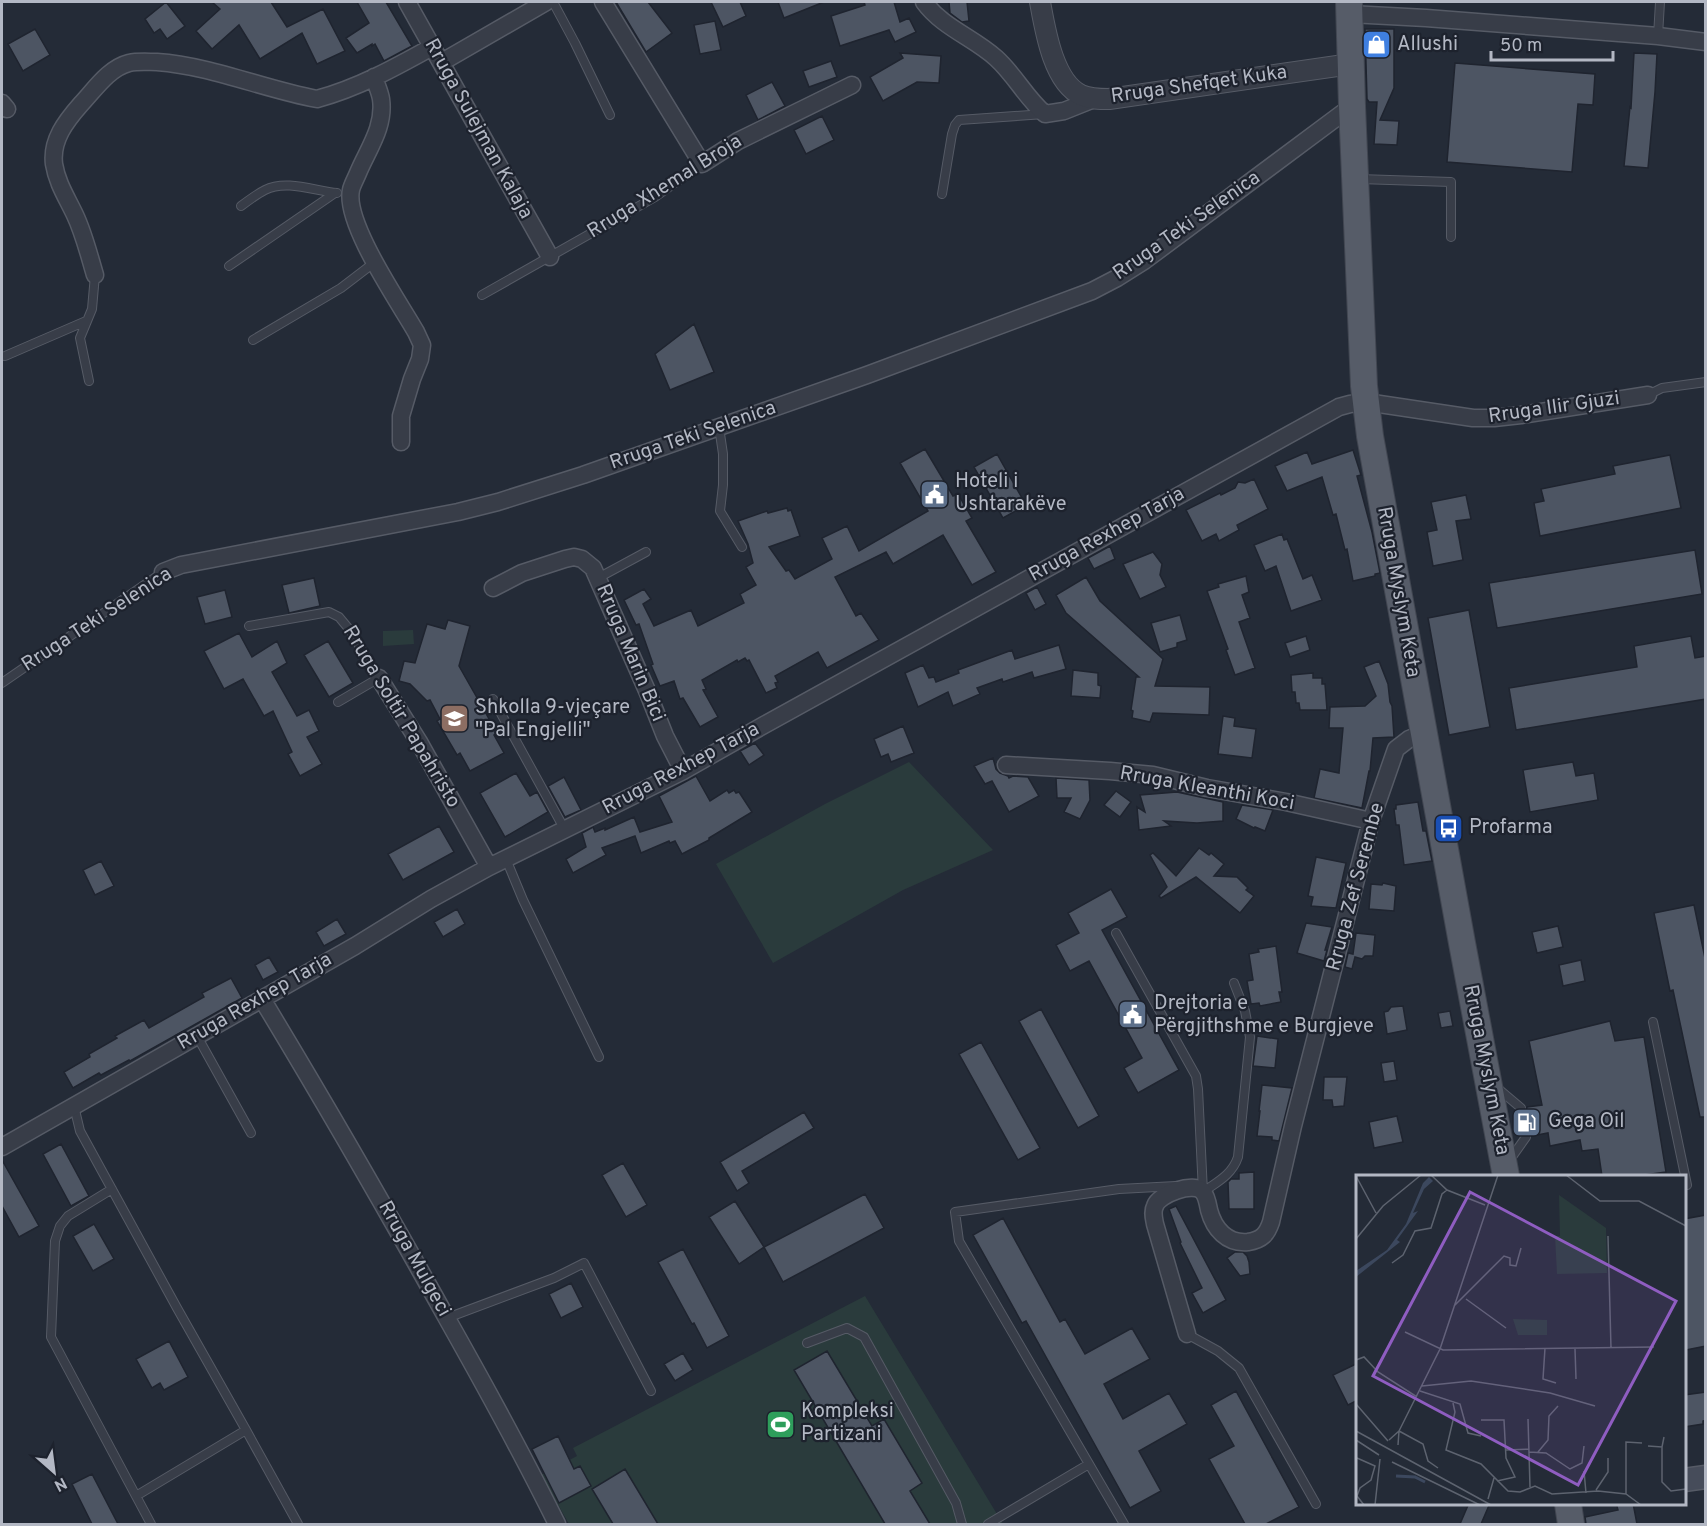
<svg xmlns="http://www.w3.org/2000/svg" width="1707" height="1526" font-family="Overpass,sans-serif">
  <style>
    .green { fill: #2a3b3c }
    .building { fill: #4d5563; stroke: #1f242f; stroke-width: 1.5 }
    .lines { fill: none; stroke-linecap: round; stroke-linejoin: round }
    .service-casing { stroke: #565b66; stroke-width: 10 }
    .minor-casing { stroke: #565b66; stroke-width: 19 }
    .tertiary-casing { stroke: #565b66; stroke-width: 22 }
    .secondary-casing { stroke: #565b66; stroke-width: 25 }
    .primary-casing { stroke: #414651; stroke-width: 28 }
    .service { stroke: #383d48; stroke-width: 8 }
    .minor { stroke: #383d48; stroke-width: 16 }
    .tertiary { stroke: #383d48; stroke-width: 20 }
    .secondary { stroke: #464c5a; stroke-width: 22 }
    .primary { stroke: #565c68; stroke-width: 26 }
    .labels { text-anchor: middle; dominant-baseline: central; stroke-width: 4.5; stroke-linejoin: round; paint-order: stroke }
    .poi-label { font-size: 20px; fill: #b3b8c4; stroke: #1d222d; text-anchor: start }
    .street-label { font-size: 20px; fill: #b3b8c4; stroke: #1d222d }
    .inset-river { fill: none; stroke: #3c485e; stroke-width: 3 }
    .inset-road { fill: none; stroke: #5d636f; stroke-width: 1.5 }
    .view { fill: #8f5dc1; fill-opacity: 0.15; stroke: #8f5dc1; stroke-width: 3 }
    .inset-edge { fill: none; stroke: #b3b8c4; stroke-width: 3 }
  </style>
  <rect width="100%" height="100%" fill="#242b37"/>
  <path class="green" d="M413,630L414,644L383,646V631Z
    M909,762L993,850L903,890L773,963L716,864L825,804Z
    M865,1296L1003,1524H569L541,1475L577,1456L573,1448Z"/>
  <path class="building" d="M166,2L185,26L167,39L160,29L154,33L145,19Z
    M212,2H271L287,27L323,9L345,51L317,64L302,33L260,59L239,25L212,49L196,31L220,9Z
    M357,2H386L412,46L384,61L375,44L372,46V44L357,53L346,38L369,23Z
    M616,2H648L672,33L646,52Z
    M711,2H740L746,16L723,27Z
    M778,2H824L784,18Z
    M864,2H894L900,22L909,18L916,32L895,42L889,30L840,46L831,16L865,5Z
    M949,2H967L969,21L962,22L950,13Z
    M715,21L721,50L700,54L694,25Z
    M35,29L50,55L23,71L8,44Z
    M1365,29H1394V88L1380,120L1399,121L1397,145L1374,144L1377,102H1369L1367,99Z
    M900,53L941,56L939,83L917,82L883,101L870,77L903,58Z
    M1634,53L1657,54L1655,92L1648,168L1624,166L1630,107L1631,108Z
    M831,61L837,77L809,87L803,71Z
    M1455,63L1595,74L1593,105L1578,104L1572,172L1447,162Z
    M772,82L785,106L758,120L746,95Z
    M822,116L834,140L806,154L794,130Z
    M694,324L714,372L670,390L655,354Z
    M925,449L953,496L958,494L972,518L966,521L996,572L972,585L943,535L893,564L886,552L835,577L856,616L861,613L879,640L827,668L818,652L775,676L778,682L775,683L777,688L766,693L749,660L747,661L745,658L738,662L737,660L702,680L706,689L703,690L718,717L700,727L683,698L680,699L674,681L660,686L651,665L653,664L639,624L636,625L624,600L644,589L651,599L643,604L654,626L691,610L698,626L744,603L740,594L756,585L746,567L753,563L748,544L738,521L767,511L768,513L787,508L788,511L791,510L800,536L769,547L786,571L789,570L795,579L832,559L822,538L847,526L859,551L928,511L900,463Z
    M1353,450L1361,475L1357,476L1372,532L1380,573L1375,574V576L1353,581L1347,549L1345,550L1336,514L1333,515L1322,477L1287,491L1275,466L1307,452L1312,464Z
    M997,454L1026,505L1003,518L974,467Z
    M1670,455L1681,508L1540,536L1534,503L1544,501L1541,489L1615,474L1613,466Z
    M1254,479L1268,509L1237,525L1239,530L1219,541L1216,534L1202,541L1186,510L1220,493L1221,495L1235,488L1238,482L1245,483Z
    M1466,495L1471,519L1456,521L1463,560L1433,566L1427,532L1437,530L1431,502Z
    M1282,534L1284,540L1287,539L1303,579L1312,575L1322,600L1291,611L1276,566L1265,571L1254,545Z
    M1110,546L1115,559L1094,569L1088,558Z
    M1695,550L1702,594L1497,628L1489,583Z
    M1153,552L1162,564L1160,575L1166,587L1140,599L1123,564Z
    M1246,576L1249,592L1242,595L1250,618L1239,622L1255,668L1235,675L1226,650L1228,649L1207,591L1219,587L1218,584Z
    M1086,577L1100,601L1163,659L1155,686L1210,687L1209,715L1153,713L1150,722L1132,718L1133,711L1131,710L1136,677H1139L1066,613L1056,595Z
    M314,578L320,606L289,613L282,585Z
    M1037,587L1046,604L1035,610L1026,593Z
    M225,590L232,617L205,624L197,597Z
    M1469,610L1490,727L1449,735L1428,618Z
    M1180,615L1187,640L1177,643V647L1160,652L1151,623Z
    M448,620L470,626L459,666L497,733L494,735L504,753L470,771L460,753L457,755L437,721L440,719L430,700L427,701L410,684L399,681L404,661L415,663L427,624L445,629Z
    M239,633L252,657L277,641L287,663L272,672L297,716L309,710L319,731L307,737L322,764L300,776L288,754L292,752L273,711L264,716L243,679L224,689L204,651Z
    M1306,636L1310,650L1290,657L1285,643Z
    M1691,636L1695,658L1706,656V699L1516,730L1509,688L1637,667L1634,646Z
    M328,641L353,683L329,697L304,655Z
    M1059,645L1066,669L1034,678L1032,672L1003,682L1002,679L977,688L980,694L953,706L948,692L918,707L905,673L923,665L929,678L934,677L936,682L959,673L958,670L1012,650L1015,659Z
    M1379,661L1388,684L1390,702L1392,706L1394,737L1373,738L1370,771H1369L1362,808L1314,798L1320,769L1339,773L1343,728H1329L1330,707L1365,706L1376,696L1364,667Z
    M1073,670L1098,673V685L1101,686L1100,698L1071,696Z
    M1313,673V678H1322V684H1325L1327,710H1300L1299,703H1296L1295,692H1292L1291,675Z
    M1223,716L1235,718L1234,726L1256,729L1252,758L1218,754Z
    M903,726L914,753L891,762L888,754L881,757L874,739Z
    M755,743L764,755L749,765L740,751Z
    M993,758L996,769L1000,773L1008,776L1009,778L1013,776L1028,777L1039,796L1009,812L992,781L985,784L974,766Z
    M1573,762L1576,776L1594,773L1598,800L1530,812L1523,770Z
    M516,773L530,796L537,792L548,812L505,837L480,793Z
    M696,776L710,801L727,790L729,793L734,790L736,793L739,792L752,812L709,838V840L682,854L675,841L670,843L669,841L641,853L635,836L602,848L606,855L573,873L566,859L586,847L582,833L593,827L595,832L605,828V830L634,817L640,832L672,822L659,796Z
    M564,777L581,810L565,817L548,786Z
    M1056,778L1089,780L1090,800L1080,819L1064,812L1071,798H1057Z
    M1116,791L1131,802L1120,817L1104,805Z
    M1177,792L1223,802V821L1197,823L1164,821L1171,826L1139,830L1137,807L1145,812L1140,795Z
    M1418,802L1423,831H1426L1432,861L1404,865L1399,825H1396L1394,809H1396V805Z
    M1242,805L1273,810L1265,831L1255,827L1254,828L1236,819Z
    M439,826L454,852L403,880L388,854Z
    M1199,848L1209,855L1211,853L1224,864L1214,876L1237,877L1248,888L1246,890L1254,896L1240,913L1196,877L1161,898L1159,896L1167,887L1150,855L1153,853L1176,876Z
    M1316,857L1346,863L1336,908L1311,906L1313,897L1308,896Z
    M101,861L114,886L95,895L83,870Z
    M1383,883L1396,886L1394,911L1369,909L1371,884L1382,885Z
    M1111,889L1127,917L1102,930L1179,1070L1138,1093L1124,1068L1142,1058L1089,961L1070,971L1056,945L1079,933L1068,913Z
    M1694,905L1706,963V1117H1700L1673,990L1670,991L1654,913Z
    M457,909L465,924L443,937L434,922Z
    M337,919L346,934L324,946L316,932Z
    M1306,923L1332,927L1325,950H1327L1324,961L1297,953Z
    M1558,926L1563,947L1537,953L1532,932Z
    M1356,933L1375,935L1373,956H1365L1362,959L1355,957L1352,969L1345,967L1348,953L1353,954Z
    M1276,946L1282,992H1279L1281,1002L1260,1006L1259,1003L1251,1004L1247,981L1253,980L1249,954L1259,952L1258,949Z
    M269,957L278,972L263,980L255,965Z
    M1581,960L1585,981L1563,986L1559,965Z
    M231,978L242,998L130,1061L129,1060L101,1075L99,1073L73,1088L64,1072L90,1057L89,1054L117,1038L115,1036L144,1020L149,1028L204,997L202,993Z
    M1403,1006L1407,1030L1387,1034L1384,1012L1388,1011L1391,1007Z
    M1041,1009L1099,1116L1078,1128L1019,1021Z
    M1450,1011L1453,1026L1441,1028L1438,1013Z
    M1610,1021L1615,1041L1644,1037L1666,1172L1637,1176H1602L1598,1149L1582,1151L1580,1140L1550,1146L1548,1133L1532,1136L1530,1132L1526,1131L1523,1132L1519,1136L1515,1111L1523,1114L1526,1112L1527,1107L1542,1105L1529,1041Z
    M1257,1036L1278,1039L1275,1068L1253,1066Z
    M981,1042L1040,1148L1018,1160L959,1054Z
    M1394,1061L1397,1080L1384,1082L1381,1063Z
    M1324,1077H1347L1344,1106L1333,1107L1332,1100H1323Z
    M1262,1085L1292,1088L1279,1141L1272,1140V1137L1257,1136L1260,1111H1259Z
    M804,1112L814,1128L742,1171L749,1183L737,1191L720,1162Z
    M1397,1116L1403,1142L1374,1148L1369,1122Z
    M61,1144L89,1196L71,1206L43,1154Z
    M2,1160L39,1226L19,1237L2,1206Z
    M623,1163L647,1205L626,1217L602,1175Z
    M1254,1172V1209H1229L1228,1182L1231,1179H1239V1173Z
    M865,1194L884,1228L783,1282L764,1247Z
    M735,1201L764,1247L739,1264L709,1217Z
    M1176,1206L1226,1300L1203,1313L1192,1293L1202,1288L1180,1243L1181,1242L1169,1209Z
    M1706,1215V1346L1686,1350L1684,1341V1219Z
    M1003,1218L1060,1322L1065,1319L1085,1354L1132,1328L1150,1359L1104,1384L1123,1419L1169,1393L1187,1424L1139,1451L1161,1491L1130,1508L1026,1321L1022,1323L973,1235Z
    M94,1224L114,1259L93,1271L73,1236Z
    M683,1249L729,1336L707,1348L694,1323L692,1324L658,1262Z
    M1235,1252H1243L1247,1256L1249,1262L1250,1274L1240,1276L1227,1258Z
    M571,1283L583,1307L561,1318L549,1294Z
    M169,1341L188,1377L164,1390L160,1383L152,1388L136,1359Z
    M827,1351L872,1426L884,1419L922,1483L910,1491L930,1524H885L794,1370Z
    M683,1353L693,1370L675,1381L664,1364Z
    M1358,1363V1400L1348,1405L1333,1375Z
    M1236,1391L1299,1507L1266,1524H1245L1209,1459L1234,1446L1211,1405Z
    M1706,1392V1420L1703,1421V1424L1684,1427V1395Z
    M558,1436L574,1469L580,1466L591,1486L559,1503L532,1449Z
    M625,1469L658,1524H613L592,1489Z
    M92,1474L118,1524H92L72,1484Z
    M1469,1503H1490L1481,1524H1460Z
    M1616,1503H1633L1637,1524H1586L1585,1517L1618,1510Z"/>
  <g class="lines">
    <defs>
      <path id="service" d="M553,2L575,43L610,115
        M1658,36L1660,2
        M1359,179L1451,182V237
        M942,194L952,134L955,125L959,120L1045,114
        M241,206C249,200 257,194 265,190C286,179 315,191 337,193
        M229,266L335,193
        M482,295L655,197L702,164
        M253,340L341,288L375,262
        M5,356L86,321
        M89,381L80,338L92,309L95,275
        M1648,395L1662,388L1706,382
        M719,427L723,454V485L720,511L742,547
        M598,578L646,552
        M249,626L329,612L339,617L349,629L379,678L338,702
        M2,683L163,572
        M493,699L565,830
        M506,859L523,900L599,1057
        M1116,933L1196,1076L1198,1089L1203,1192
        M1653,1022L1687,1185
        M197,1036L251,1133
        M1495,1086L1521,1108
        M74,1106L80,1131L177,1308L246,1430L298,1524
        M1509,1161L1526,1137
        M112,1189L68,1216L60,1226L55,1241L51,1337L151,1524
        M1203,1192C1217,1182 1232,1175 1238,1157L1250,1037L1245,1011L1234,983
        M447,1318L554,1278L584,1263L651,1391
        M1187,1334L1218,1351L1239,1368L1316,1504
        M807,1343L847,1328L864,1337L956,1503L962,1524
        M136,1496L246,1430
        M988,1524L1089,1464
        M1124,1524L959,1241L955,1212L1119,1189L1176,1186"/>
      <path id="minor" d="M407,2L550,257
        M603,2L702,164L738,141L852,85
        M924,2C942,27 974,38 996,58C1015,75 1026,98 1045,114L1064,111L1094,99
        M1350,14L1426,18L1658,36L1706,42
        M442,62L546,2
        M374,77C376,84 380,92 381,99C385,127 368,149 358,173C356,178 352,185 351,190C344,223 399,302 416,332L422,345L420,359L412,379L401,416V442
        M2,103L7,109
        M95,275C89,255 84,234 75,215C67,198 57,183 54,164C51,140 66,121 81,104C95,89 109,68 129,63C138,61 148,62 157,62C212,66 263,89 317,99C358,88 396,67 432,47
        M163,572L181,565L202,561L458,512L498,502L583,475L867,375L1092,291L1117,278L1144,261L1352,106
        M493,588L522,573L565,559L574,557L582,559L593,568L648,693L665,736L683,771
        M379,678L419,742L489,867
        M1006,765L1110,771L1153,775L1207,788L1286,802L1371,821
        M262,999C325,1103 386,1209 445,1315C484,1384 522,1453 557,1524
        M2,1147L355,946L431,899L489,867L683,771L764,725L1339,407L1350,404L1366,402L1473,418H1494L1521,415L1648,395
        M1187,1334L1155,1224C1154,1218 1152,1212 1155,1206C1159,1194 1194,1181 1203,1192C1207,1197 1208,1205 1209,1210C1214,1229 1227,1244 1248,1242C1262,1240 1267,1234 1271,1222L1293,1126L1371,821L1396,749L1409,739L1424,733"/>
      <path id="tertiary" d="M1040,2C1045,29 1053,82 1081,95C1090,99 1100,99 1109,99L1351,64"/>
      <path id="secondary" d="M1684,1480L1706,1477"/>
      <path id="primary" d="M1349,2L1352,106L1364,386L1370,436L1462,943L1506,1176
        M1568,1504L1571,1524"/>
    </defs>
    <use href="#service" class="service-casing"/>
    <use href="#minor" class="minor-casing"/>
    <use href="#tertiary" class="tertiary-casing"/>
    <use href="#secondary" class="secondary-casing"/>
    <use href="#primary" class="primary-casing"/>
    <use href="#service" class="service"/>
    <use href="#minor" class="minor"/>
    <use href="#tertiary" class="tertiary"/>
    <use href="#secondary" class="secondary"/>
    <use href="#primary" class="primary"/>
  </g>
  <defs>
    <symbol id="shop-square" viewBox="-11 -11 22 22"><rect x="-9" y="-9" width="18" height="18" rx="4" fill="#3f7fe0" stroke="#1d222d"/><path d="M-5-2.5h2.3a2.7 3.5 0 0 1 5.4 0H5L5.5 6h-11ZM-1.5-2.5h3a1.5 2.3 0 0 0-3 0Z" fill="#fff"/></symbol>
    <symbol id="civic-square" viewBox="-11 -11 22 22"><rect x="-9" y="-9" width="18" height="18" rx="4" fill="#5c6f8a" stroke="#1d222d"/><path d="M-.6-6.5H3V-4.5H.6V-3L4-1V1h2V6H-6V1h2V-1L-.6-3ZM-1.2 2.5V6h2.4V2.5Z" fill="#fff"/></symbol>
    <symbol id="school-square" viewBox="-11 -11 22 22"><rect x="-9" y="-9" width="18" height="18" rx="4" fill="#8d6e63" stroke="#1d222d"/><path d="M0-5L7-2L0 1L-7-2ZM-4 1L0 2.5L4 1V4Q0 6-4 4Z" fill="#fff"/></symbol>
    <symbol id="bus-square" viewBox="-11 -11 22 22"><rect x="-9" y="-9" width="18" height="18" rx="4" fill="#1a4fb4" stroke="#1d222d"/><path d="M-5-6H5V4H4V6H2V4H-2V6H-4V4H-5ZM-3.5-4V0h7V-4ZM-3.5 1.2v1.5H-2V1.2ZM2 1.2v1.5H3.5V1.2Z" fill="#fff"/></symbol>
    <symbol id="fuel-square" viewBox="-11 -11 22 22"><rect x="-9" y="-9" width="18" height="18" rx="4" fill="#5c6f8a" stroke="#1d222d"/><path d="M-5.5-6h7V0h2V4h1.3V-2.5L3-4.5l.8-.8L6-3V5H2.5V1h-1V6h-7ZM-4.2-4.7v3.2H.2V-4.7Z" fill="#fff"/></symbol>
    <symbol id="stadium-square" viewBox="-11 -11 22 22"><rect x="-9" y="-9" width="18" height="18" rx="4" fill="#2e9e5b" stroke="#1d222d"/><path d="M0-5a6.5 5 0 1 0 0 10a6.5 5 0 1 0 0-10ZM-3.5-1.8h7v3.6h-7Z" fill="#fff"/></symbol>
  </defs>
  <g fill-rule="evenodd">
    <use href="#shop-square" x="1360" y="28" width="33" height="33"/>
    <use href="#civic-square" x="918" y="478" width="33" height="33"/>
    <use href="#school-square" x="438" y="702" width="33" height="33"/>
    <use href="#bus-square" x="1432" y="812" width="33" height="33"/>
    <use href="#civic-square" x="1116" y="998" width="33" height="33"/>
    <use href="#fuel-square" x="1510" y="1106" width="33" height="33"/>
    <use href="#stadium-square" x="764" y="1408" width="33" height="33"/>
  </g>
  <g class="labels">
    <g class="poi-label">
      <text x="1397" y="45">Allushi</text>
      <text x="955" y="482">Hoteli i<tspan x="955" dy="23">Ushtarakëve</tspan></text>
      <text x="475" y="708">Shkolla 9-vjeçare<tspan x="475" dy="23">"Pal Engjelli"</tspan></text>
      <text x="1469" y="828">Profarma</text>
      <text x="1154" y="1004">Drejtoria e<tspan x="1154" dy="23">Përgjithshme e Burgjeve</tspan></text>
      <text x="1548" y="1122">Gega Oil</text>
      <text x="801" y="1412">Kompleksi<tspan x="801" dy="23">Partizani</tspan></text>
    </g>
    <g class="street-label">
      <text transform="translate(1199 85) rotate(-8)">Rruga Shefqet Kuka</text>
      <text transform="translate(478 129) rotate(61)">Rruga Sulejman Kalaja</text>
      <text transform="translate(665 187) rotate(-32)">Rruga Xhemal Broja</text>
      <text transform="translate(1187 226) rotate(-35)">Rruga Teki Selenica</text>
      <text transform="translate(1554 408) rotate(-8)">Rruga Ilir Gjuzi</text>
      <text transform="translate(693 436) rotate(-19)">Rruga Teki Selenica</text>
      <text transform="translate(1107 535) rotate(-29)">Rruga Rexhep Tarja</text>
      <text transform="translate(1398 592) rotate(80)">Rruga Myslym Keta</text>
      <text transform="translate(97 620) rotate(-33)">Rruga Teki Selenica</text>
      <text transform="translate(630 653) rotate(67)">Rruga Marin Bici</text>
      <text transform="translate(401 717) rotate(59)">Rruga Soltir Papahristo</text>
      <text transform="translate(681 769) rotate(-28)">Rruga Rexhep Tarja</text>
      <text transform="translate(1207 789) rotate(10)">Rruga Kleanthi Koci</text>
      <text transform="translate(1356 887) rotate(-75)">Rruga Zef Serembe</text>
      <text transform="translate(255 1002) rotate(-30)">Rruga Rexhep Tarja</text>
      <text transform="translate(1486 1070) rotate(79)">Rruga Myslym Keta</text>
      <text transform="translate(414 1259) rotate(61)">Rruga Mulgeci</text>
    </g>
  </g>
  <g transform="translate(1356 1175)">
    <rect width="330" height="330" fill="#242b37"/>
    <path d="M203,20L250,53L251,98L201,99L199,61H204ZM157,144L191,145V160H162Z" fill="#2a3b3c"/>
    <path d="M73,2L77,6L68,14L57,38L62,36L41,65L44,67L0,102V96L31,75L50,49L67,8Z" fill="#3c485e"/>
    <path class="inset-river" d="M40,301L59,302L69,307"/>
    <path class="inset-road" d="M75,0L91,15L129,30M210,0L244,26H283L330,51M0,1L20,38M252,61L255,173M0,64L27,31L65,0M36,88L47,80L59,56L75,53L86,19L91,15M110,124L150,153M98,131L148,81L154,83V90L160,91L165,73M49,157L87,175L298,172M189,173L187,204L200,208M219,174L220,204M0,185L8,182L22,197L61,222M66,211L115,206L194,218L239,231M64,216L104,229L112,258L125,261M97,228L99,237L90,275L125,289L152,316L164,317L179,311L196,319L242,316L270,319L285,330M0,229L32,266M172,244L174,312M125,245H148L150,283L159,302L141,306M0,256L135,330M43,256L67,269L72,286L82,293M43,256L84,174L142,0M0,265L23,280M33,265L43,256L42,270M292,271L306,272L308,262M306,272V307L315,316L330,314M150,275L173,274M173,277L190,278L214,294L226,288L228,271M182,277L192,265L193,241L202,231M1,283L19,291L15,305L4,313L1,321L8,330M36,287L124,330M228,296L230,318M240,315L252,297V283M270,319V267L286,268M132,324L138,303M19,330L24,284"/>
    <path class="view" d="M114,17L320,126L222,310L17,201Z"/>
    <rect width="330" height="330" class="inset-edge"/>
  </g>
  <rect width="1707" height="1526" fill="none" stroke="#b3b8c4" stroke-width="6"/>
  <g transform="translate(54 1472) rotate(152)" stroke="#1d222d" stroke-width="4.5" paint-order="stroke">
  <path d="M0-4.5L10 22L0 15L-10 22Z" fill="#b3b8c4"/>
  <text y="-9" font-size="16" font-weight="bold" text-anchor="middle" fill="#b3b8c4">N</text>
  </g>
  <path d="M1491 51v9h122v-9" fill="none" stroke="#b3b8c4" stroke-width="3"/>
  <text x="1500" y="51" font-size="18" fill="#b3b8c4" stroke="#1d222d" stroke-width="4.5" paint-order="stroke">50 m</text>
</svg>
